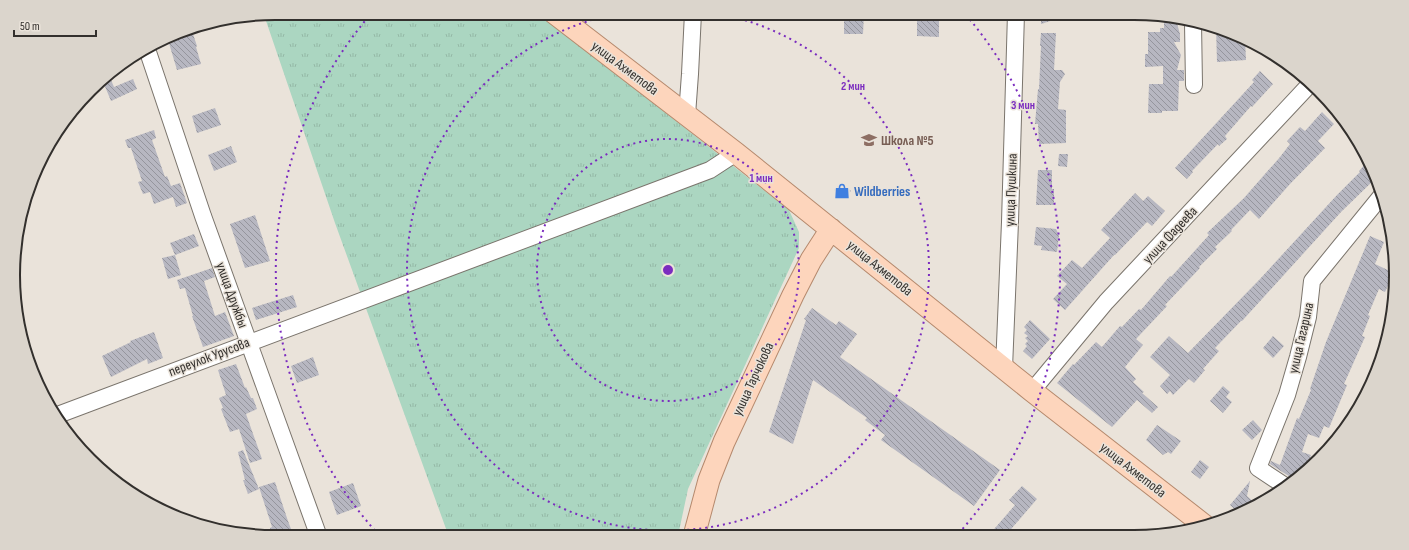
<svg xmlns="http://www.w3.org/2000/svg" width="1409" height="550" font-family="'Sofia Sans Condensed',sans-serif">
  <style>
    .grass { fill: url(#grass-tufts) }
    .building { fill: url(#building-back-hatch) }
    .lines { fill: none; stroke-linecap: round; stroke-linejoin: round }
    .minor-casing { stroke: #7a746c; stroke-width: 18 }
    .major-casing { stroke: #b5896d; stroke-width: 23 }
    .minor { stroke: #fff; stroke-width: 16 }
    .major { stroke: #fdd5bc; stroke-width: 21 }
    .ring { fill: none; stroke: #7b2cbf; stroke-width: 2; stroke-dasharray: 2 4 }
    .labels { text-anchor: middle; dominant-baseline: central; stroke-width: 3; stroke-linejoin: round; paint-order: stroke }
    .street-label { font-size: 14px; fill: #33302d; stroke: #eae3da }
    .education-label { font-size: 14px; font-weight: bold; fill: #785e54; stroke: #eae3da; text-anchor: start }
    .shop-label { font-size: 14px; font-weight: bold; fill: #366cbe; stroke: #eae3da; text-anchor: start }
    .rim { fill: none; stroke: #33302d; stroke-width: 2 }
    .centre { fill: #7b2cbf; stroke: #eae3da; stroke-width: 2 }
    .ring-label { font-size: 12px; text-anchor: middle; font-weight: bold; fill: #7b2cbf; stroke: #eae3da; stroke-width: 3; stroke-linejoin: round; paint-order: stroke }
  </style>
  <defs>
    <pattern id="grass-tufts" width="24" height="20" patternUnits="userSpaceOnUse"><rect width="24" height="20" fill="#abd6c1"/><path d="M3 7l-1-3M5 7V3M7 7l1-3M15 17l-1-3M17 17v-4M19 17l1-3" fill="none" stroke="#94b8a6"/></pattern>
    <pattern id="building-back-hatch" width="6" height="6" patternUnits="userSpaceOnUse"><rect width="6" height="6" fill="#b7b7c1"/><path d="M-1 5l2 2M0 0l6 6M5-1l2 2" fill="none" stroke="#95959d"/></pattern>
  </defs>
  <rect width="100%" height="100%" fill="#eae3da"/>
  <path class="grass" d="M275,13H539L789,210L799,232V248L688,489L678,536L449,537L335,223L264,15Z"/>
  <path class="building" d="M844,13H864L863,34H844Z
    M917,13H939V37L917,36Z
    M1041,13H1069V15L1041,24Z
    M1164,18L1176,20L1180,34V42H1174L1181,55L1177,70H1184V81H1179L1178,111H1162V113H1148L1149,84H1163V66L1145,67V54H1148V32H1160V28H1164Z
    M1216,27L1245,39L1246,60L1217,62Z
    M191,28L197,46L196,47L201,64L177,70L168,40L184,31Z
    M1041,33H1056L1054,70H1062L1065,74L1060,82L1058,109L1066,110V143L1039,144L1038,124H1035L1038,89H1039L1041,46H1040Z
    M1260,71L1273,84L1252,107L1251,106L1225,136L1227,139L1219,146L1218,144L1192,171L1193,172L1187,179L1175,168L1254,82L1252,80Z
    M133,79L137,89L111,101L104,84L111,80L114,87Z
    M215,108L221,125L197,133L192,116Z
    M1322,112L1334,124L1318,141L1325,148L1290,184L1259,219L1250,210L1231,230L1232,231L1215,247L1217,249L1199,267L1200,268L1165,305L1167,306L1152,322L1136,339L1143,345L1125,367L1136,379L1133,382L1144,392L1142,393L1158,407L1152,413L1137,400L1112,427L1057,383L1073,364L1074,365L1096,342L1102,347L1120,326L1122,327L1139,309L1141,310L1170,276L1171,277L1209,235L1207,233L1244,198L1280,157L1290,144L1287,141L1300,127L1305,131Z
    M154,130L156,138L152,140L165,177L167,176L171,186L180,183L187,203L176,207L173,197L154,204L150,192L143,194L138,182L142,181L131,148H128L125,140Z
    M231,146L237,162L214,171L208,155Z
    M1059,154H1068L1067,167L1058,166Z
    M1369,160L1376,178L1341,212L1242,321H1241L1215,348L1219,351L1203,369L1205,370L1194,383L1189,379L1173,395L1170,391L1167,394L1160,386L1170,375L1150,357L1169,336L1188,353L1260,279L1337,195L1360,172L1359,171Z
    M1038,170H1052V189H1054V205H1036Z
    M841,183L851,191L844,199L834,190Z
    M1135,193L1143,201L1148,196L1165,211L1152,226L1147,222L1115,255H1114L1065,310L1053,299L1067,284L1057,276L1072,260L1082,268L1110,238L1101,230Z
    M255,215L270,261L245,268L230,224Z
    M1036,227L1056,229L1059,235L1057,252L1041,250L1042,246L1034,245Z
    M194,234L199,246L175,255L170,243Z
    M1370,236L1384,242L1375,264L1394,273L1385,292L1379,289L1368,315L1370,316L1362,336L1365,337L1344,384L1347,385L1329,428L1324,426L1319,438L1308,434L1302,452L1311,455L1304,473L1299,471L1298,472L1302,475L1295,480L1270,464L1271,461L1280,465L1297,418L1299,419L1311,390L1310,389L1326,342Z
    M175,255L181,275L168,279L162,258Z
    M212,268L215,277L204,281L215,316L225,312L234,336L203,347L192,316H193L185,288L180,289L177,280Z
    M293,295L297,307L256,320L252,308Z
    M812,308L836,325L839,321L857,334L840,357L1000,470L974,506L881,440L885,435L865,420L867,418L813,380L793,444L769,432L806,320L804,319Z
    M1030,320L1050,339L1032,359L1023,351L1027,346L1025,344L1028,341L1025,338L1028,336L1024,333L1027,330L1024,327Z
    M154,332L163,358L148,364L147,359L111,377L102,356L131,342L130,341Z
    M1273,336L1284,346L1273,358L1263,348Z
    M313,357L319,375L297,383L291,366Z
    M236,364L245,388L246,387L251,398H253L257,409L246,414L262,459L250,463L239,429L230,432L221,409L223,408L219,398L226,395L218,370Z
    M1223,386L1230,392L1226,397L1232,402L1223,413L1210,401Z
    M1253,420L1262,430L1252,440L1242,430Z
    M1157,425L1181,441L1171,454L1168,452L1163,455L1146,440Z
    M243,450L259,489L248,494L243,480H245L238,452Z
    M1200,460L1209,467L1200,479L1191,472Z
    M1250,481L1247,496L1256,504L1240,514L1230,505Z
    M275,482L288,521L294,537H273L270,528L272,527L259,487Z
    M353,483L361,506L337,515L329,492Z
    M1022,486L1037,499L1006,535H989L1015,505L1009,500Z"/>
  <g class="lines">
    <defs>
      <path id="minor" d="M1193,23L1194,85
        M148,52L203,216L319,537
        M687,115L690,74L693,13
        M1004,368L1010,222L1016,13
        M1032,391L1106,302L1311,83
        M55,416L710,170L736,153
        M1285,486L1258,468L1287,395L1298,357L1308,317L1312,281L1382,195"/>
      <path id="major" d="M554,13L736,153L1032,391L1204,525
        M694,536L709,480L724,442L793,295L811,260L831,229"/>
    </defs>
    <use href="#minor" class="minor-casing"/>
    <use href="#major" class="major-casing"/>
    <use href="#minor" class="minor"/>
    <use href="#major" class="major"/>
  </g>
  <g class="ring">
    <circle cx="668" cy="270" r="131"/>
    <path d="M716 13A261 261 0 1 1 620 13"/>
    <path d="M379 535A392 392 0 0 1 370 15M966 15A392 392 0 0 1 957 535"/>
  </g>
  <defs>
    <symbol id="school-bare" viewBox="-9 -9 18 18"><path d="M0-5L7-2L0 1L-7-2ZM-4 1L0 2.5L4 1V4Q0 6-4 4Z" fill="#8d6e63" stroke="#eae3da" stroke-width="2.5" paint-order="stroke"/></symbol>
    <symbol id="shop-bare" viewBox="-9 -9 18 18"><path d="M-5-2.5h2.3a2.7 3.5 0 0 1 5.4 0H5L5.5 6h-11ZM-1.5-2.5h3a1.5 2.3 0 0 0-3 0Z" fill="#3f7fe0" stroke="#eae3da" stroke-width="2.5" paint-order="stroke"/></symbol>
  </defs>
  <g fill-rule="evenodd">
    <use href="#school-bare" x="858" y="129" width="22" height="22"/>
    <use href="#shop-bare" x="831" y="180" width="22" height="22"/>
  </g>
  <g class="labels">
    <g class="street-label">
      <text transform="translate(625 68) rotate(37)">улица Ахметова</text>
      <text transform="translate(1011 190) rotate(-88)">улица Пушкина</text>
      <text transform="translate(1170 235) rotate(-47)">улица Фадеева</text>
      <text transform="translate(880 268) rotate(39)">улица Ахметова</text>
      <text transform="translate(232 295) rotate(70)">улица Дружбы</text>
      <text transform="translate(1301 338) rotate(-77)">улица Гагарина</text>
      <text transform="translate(209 357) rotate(-21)">переулок Урусова</text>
      <text transform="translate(753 379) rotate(-65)">улица Тарчокова</text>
      <text transform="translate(1133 470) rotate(38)">улица Ахметова</text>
    </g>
    <g class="education-label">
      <text x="881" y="140">Школа №5</text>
    </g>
    <g class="shop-label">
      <text x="854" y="191">Wildberries</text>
    </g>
  </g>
  <path d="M0 0H1409V550H0ZM275 20H1134A255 255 0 0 1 1389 275V275A255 255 0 0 1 1134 530H275A255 255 0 0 1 20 275V275A255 255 0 0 1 275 20Z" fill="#dbd5cc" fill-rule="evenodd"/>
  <path class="rim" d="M275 20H1134A255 255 0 0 1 1389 275V275A255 255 0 0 1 1134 530H275A255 255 0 0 1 20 275V275A255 255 0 0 1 275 20Z"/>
  <circle cx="668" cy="270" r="6" class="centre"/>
  <g class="ring-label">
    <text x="853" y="90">2 мин</text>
    <text x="1023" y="109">3 мин</text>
    <text x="761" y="182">1 мин</text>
  </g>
  <path d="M14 30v6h82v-6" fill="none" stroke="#33302d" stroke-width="2"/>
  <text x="20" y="30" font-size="12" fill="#33302d" stroke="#eae3da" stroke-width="3" paint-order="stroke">50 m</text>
</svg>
